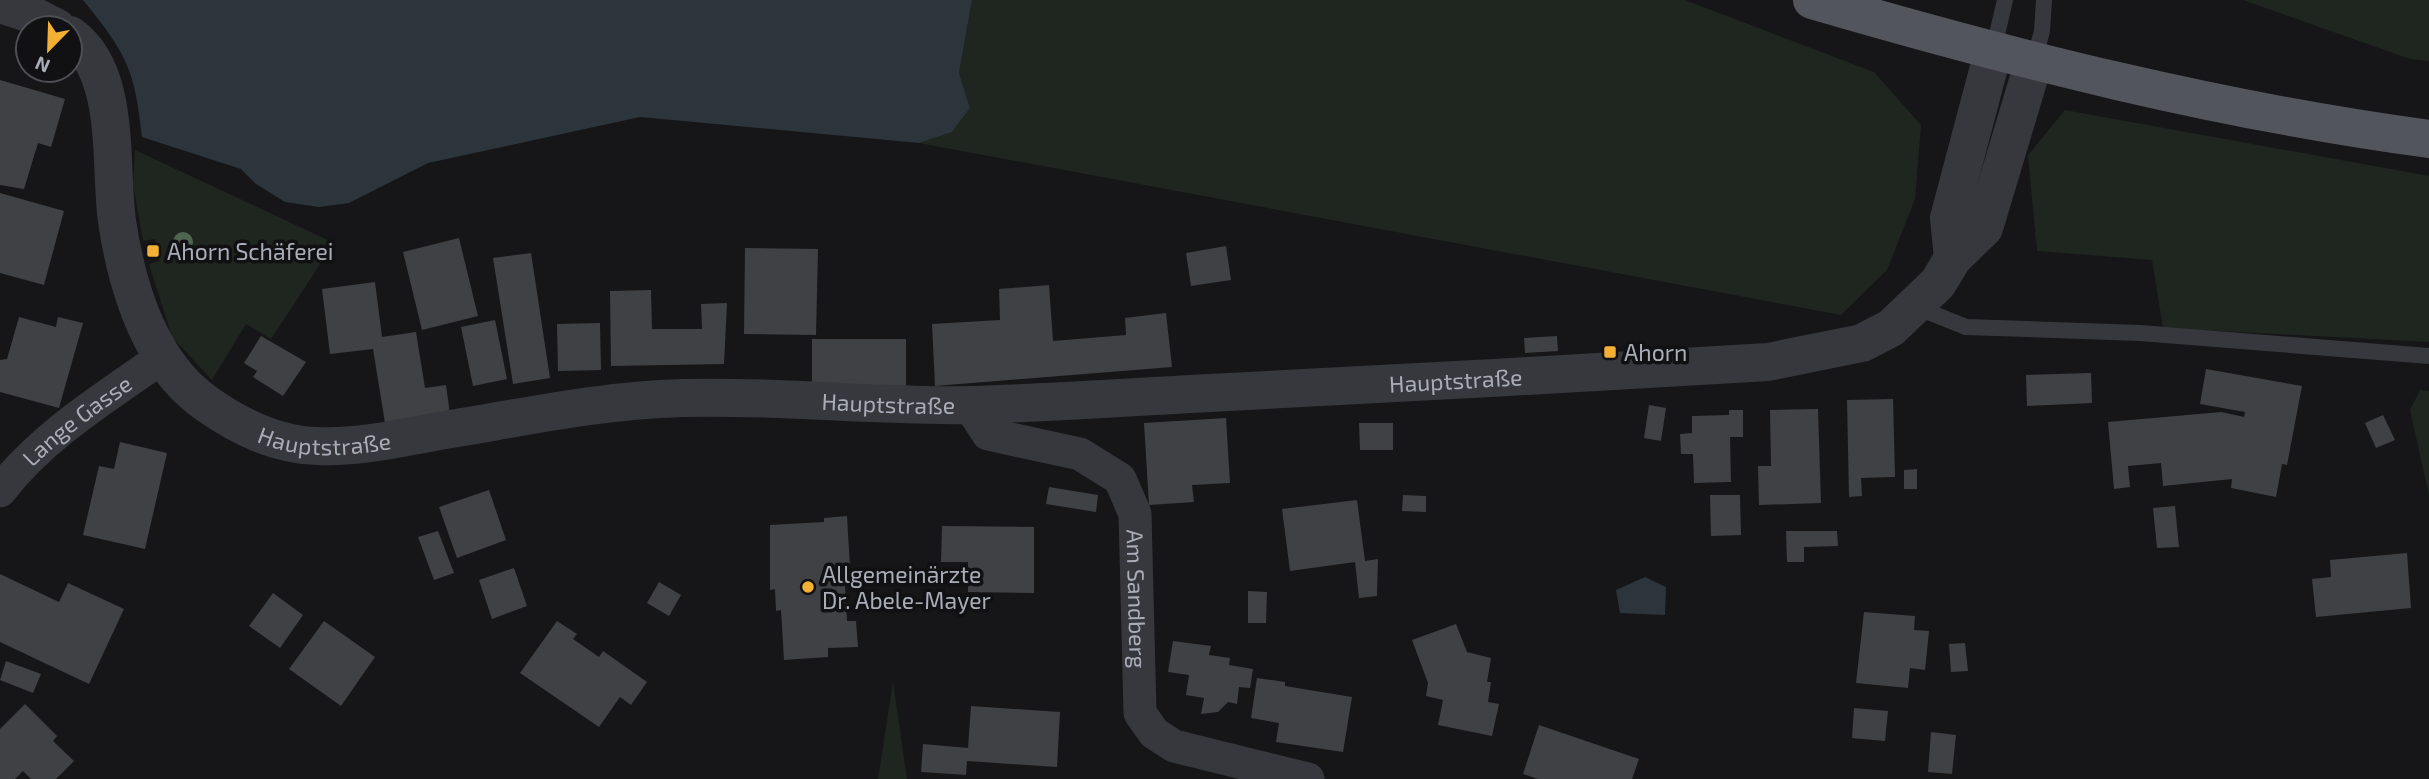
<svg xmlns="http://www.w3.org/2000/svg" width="2429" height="779" font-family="'Exo 2',sans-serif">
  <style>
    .green { fill: #1e261f }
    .water { fill: #2c353c }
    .building { fill: #404145 }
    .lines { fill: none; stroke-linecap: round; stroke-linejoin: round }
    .service { stroke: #37383d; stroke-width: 16 }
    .minor { stroke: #37383d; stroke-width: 33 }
    .tertiary { stroke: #37383d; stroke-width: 38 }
    .primary { stroke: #53555c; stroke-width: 38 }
    .tree { fill: #506452 }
    .poi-dot { fill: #f2b134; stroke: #111113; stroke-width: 2.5 }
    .labels { text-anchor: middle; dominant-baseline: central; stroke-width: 7; stroke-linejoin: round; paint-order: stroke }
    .poi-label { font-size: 23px; fill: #a8adb8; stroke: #111113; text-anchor: start }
    .street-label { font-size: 23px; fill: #a8adb8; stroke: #111113 }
  </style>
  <rect width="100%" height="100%" fill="#161618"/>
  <path class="green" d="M972,0H1685L1874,72L1921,125L1915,199L1887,270L1841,315L919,143L952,132L970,108L959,73Z
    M2243,0H2429V61L2410,59Z
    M2065,110L2429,176V342L2163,328L2152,260L2037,251L2028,155Z
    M135,150L334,243L271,339L246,324L212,380L172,337L149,264L160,261L155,239L143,241L133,184Z
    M2420,390L2429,391V495L2410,410Z
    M893,682L907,779H878Z"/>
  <path class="water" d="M83,0H972L959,73L970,108L952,132L919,143L640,117L428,163L349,203L319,207L285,202L256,184L241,169L142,137C135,69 126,53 83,0Z
    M1645,577L1666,587L1665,615L1620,613L1616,590Z"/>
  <path class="building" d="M0,80L65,99L51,147L38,143L24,189L0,185Z
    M0,193L64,211L44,285L0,273Z
    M459,238L478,316L422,330L403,252Z
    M1226,246L1231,280L1191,286L1186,253Z
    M745,248L818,249L816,335L744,334Z
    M531,253L550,378L513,384L493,258Z
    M375,282L382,337L416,332L425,388L446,385L450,414L385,423L373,349L330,354L322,289Z
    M1049,285L1053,341L1126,335L1125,318L1166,313L1172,367L935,386L932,324L1000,320L999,289Z
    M651,290L652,329H702L701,304L727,303L724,364L611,366L610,291Z
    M19,317L56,327L58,317L83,323L59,408L0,392V360L7,359Z
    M495,320L507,379L473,386L461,327Z
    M600,323L601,370L558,371L557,324Z
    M261,336L306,362L283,396L253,377L257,371L244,363Z
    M1557,336L1558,351L1525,353L1524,338Z
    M812,339H906V386L812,385Z
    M2206,369L2302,386L2287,465L2282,464L2276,497L2231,488L2232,479L2163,486L2161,463L2128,466L2130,487L2114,489L2108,422L2221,412L2244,417L2245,412L2200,404Z
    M2091,373L2092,403L2027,406L2026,375Z
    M1893,399L1895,477L1861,478L1862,496L1849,497L1847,400Z
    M1649,405L1666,408L1661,441L1644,438Z
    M1818,409L1821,503L1759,505L1758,466H1771L1770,410Z
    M1729,410H1743V437H1730L1731,482L1694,483L1693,454H1681L1680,434L1692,433V416L1729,415Z
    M2383,415L2395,440L2376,448L2365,423Z
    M1226,418L1230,483L1192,485L1194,502L1149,505L1144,423Z
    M1359,423H1393V450H1360Z
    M120,442L167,453L145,549L83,535L99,466L114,469Z
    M1917,469V489H1904V470Z
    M1049,487L1098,495L1096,512L1046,504Z
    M489,490L506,540L457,558L439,507Z
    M1403,495L1426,496V512L1402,511Z
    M1710,495H1740L1741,535L1711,536Z
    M1357,500L1365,561L1378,559L1377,596L1359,598L1355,562L1290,571L1282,509Z
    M2175,506L2179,547L2157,548L2153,508Z
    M847,516L851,585H845L847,621H856L858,647L828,648V657L784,660L781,610L776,611L775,589L770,590V525L824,522V518Z
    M942,526L1034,527V593L968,592V562H941Z
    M438,531L454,573L434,580L418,537Z
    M1786,531H1837L1838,546L1804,547V562H1787Z
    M2407,553L2411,608L2316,617L2312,579L2331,577L2330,560Z
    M514,568L527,606L492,619L479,580Z
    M0,574L59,602L68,583L124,609L89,684L0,642Z
    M659,582L681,595L669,616L647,603Z
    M1248,591L1267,592L1266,623H1248Z
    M273,593L303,615L280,648L249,626Z
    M1864,612L1915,616L1914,630L1929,631L1925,670L1910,668L1908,688L1856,683Z
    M324,621L375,657L341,706L289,669Z
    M557,621L577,634L573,639L599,657L603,651L647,682L631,705L620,697L599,727L520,673Z
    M1456,624L1467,652L1491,658L1487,682H1491L1488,702L1499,704L1492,736L1438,725L1443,700L1426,696L1428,683L1412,640Z
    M1173,641L1211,646L1209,655L1230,658L1229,665L1253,669L1250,688L1239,687L1237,704L1228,702L1218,712L1201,714L1204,698L1186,695L1189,675L1168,672Z
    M1965,643L1968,671L1951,672L1949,644Z
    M6,661L41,674L33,693L0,680Z
    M1257,678L1285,682V686L1352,697L1343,752L1276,742L1279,723L1251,718Z
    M25,704L57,736L53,741L74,761L56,779H31L23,771L15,779H0V729Z
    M971,706L1060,712L1057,767L967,761L966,775L921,772L923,744L968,748Z
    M1854,708L1888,711L1885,741L1852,738Z
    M1539,725L1639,759L1632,779H1538L1523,774Z
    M1931,732L1956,735L1952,774L1928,772Z"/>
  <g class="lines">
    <path class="service" d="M1993,52L2005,0
      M2034,61L2042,31L2044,0
      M1916,307L1966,327L2140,333L2429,356"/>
    <g class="minor">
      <path id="s1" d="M969,405L988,434L1080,454L1120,479L1135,514L1140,713L1154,733L1174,746L1308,779"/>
      <path id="s2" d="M0,491C43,435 105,398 161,358"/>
    </g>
    <g class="tertiary">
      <path d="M0,4L28,13L57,28"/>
      <path id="s3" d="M70,35C122,72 109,164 117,221C127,288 150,364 207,404C240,427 276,445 317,446C360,448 404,437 445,430C524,417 603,400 682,398C779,395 875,407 971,405C1044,403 1118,398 1191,394C1383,385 1576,373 1768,362L1862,343L1891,328L1938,283L1953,258L1984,228L2034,61"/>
      <path d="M1953,258L1949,218L1993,52"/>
    </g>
    <path class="primary" d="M1812,0C2014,59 2220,111 2429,139"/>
  </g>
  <circle class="tree" cx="183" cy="242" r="10"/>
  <g class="poi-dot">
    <rect x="146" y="244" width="14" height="14" rx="3.5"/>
    <rect x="1603" y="345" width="14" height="14" rx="3.5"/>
    <circle cx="808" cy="587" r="7"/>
  </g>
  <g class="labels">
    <g class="poi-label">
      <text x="167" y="251">Ahorn Schäferei</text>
      <text x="1624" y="352">Ahorn</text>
      <text x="822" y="574">Allgemeinärzte<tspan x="822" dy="26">Dr. Abele-Mayer</tspan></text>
    </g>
    <g class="street-label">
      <text stroke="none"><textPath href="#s3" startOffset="1670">Hauptstraße</textPath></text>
      <text stroke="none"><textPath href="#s3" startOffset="1102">Hauptstraße</textPath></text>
      <text stroke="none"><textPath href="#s2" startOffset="105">Lange Gasse</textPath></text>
      <text stroke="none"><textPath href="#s3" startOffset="534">Hauptstraße</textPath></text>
      <text stroke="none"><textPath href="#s1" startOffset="299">Am Sandberg</textPath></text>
    </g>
  </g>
  <g transform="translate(49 49) rotate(203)"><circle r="33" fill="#111113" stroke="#4d4f55" stroke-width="2"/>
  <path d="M0-5L12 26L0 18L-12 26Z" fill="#f2b134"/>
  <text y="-10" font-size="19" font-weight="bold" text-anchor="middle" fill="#a8adb8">N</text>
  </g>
</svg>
